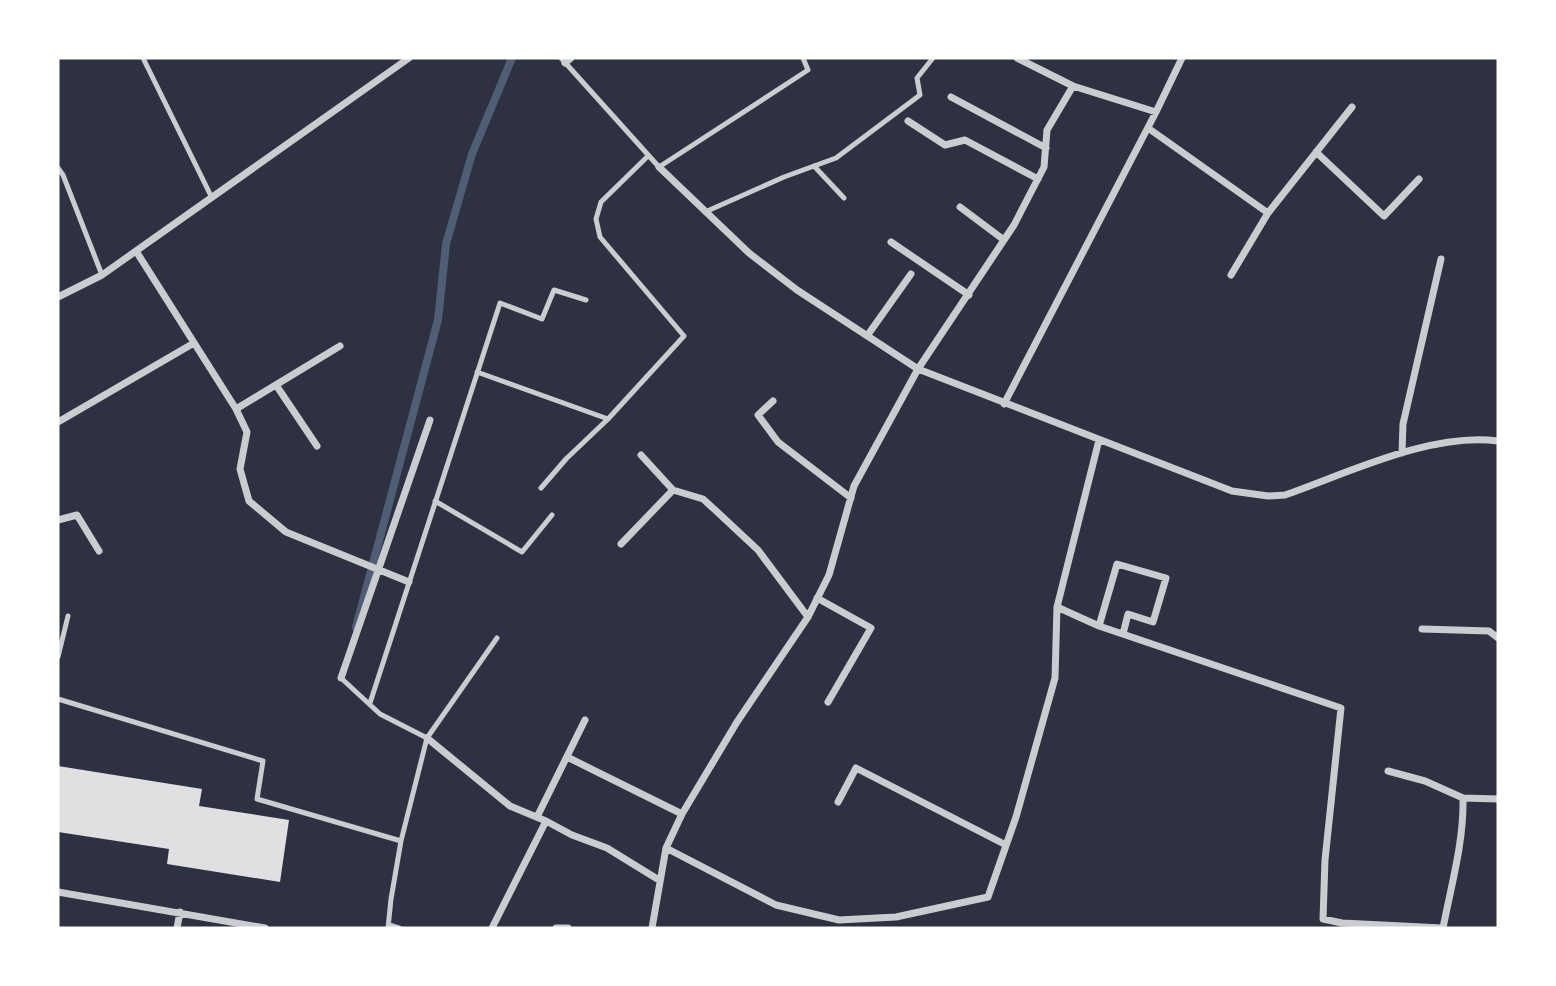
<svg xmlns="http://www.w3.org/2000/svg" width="1556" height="986" font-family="Spectral,serif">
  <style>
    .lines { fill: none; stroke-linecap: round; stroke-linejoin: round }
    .stream { stroke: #4f5d75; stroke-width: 8 }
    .building { fill: #e0e0e3 }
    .service { stroke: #caccd0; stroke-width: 5 }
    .minor { stroke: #caccd0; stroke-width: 7 }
  </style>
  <rect width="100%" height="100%" fill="#2d3142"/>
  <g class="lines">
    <path class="stream" d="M356,627L438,320L446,244L472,154L512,58"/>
  </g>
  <path class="building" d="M58,766L202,789L199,806L289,820L280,882L167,864L169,849L58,832Z"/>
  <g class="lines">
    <path class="service" d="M143,58L212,198
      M561,58L659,167L808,70L803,58
      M814,166L844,198
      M58,168L63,175L102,275
      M705,212L784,177L836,158L920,95L917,78L933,58
      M477,372L608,419L684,336L600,237L596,219L601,202L648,156
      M541,488L566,459L608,419
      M435,501L522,552L552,515
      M58,657L68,616
      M341,678L380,714L427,738L401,841L391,899L388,928
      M58,699L263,761L257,799L401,841
      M370,703L500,303L542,319L554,290L586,300
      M427,738L497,638
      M389,925L399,928"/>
    <path class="minor" d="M1017,58L1073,86L1156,112
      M565,63L571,58
      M951,97L1046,148
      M908,121L945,145L965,140L1038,179
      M1148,128L1268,213
      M1316,152L1384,216L1419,179
      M659,167L749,253L797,290L918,369L1232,491L1268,496L1285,495C1348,473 1431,432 1498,441
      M960,207L1004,240
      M891,242L969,295
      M136,251L236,409L247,432L240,469L249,501L286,532L409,582
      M1231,275L1268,213L1352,107
      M58,297L102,275L409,58
      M867,336L911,274
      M276,385L317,446
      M773,401L758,415L778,442L851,498
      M1004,404L1156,112L1182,58
      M236,409L340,346
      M58,422L194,343
      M1402,453L1403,424L1441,259
      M641,455L673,490
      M58,520L77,515L99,551
      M621,544L673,490L703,499L714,509L758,550L808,617
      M817,598L871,628L828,702
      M1057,607L1099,626L1341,708L1325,860L1323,919L1342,923L1442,928
      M1099,626L1117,564L1166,578L1153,622L1128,614L1123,634
      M1422,629L1489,631L1498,638
      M341,678L430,420
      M427,738L510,806L546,821L572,835L607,848L659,880
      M567,757L682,814
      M1388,771L1425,781L1463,798L1498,799
      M838,802L856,768L1006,845
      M537,817L585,720
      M666,848L776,905L839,920L896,917L988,897L1016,817L1055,678L1057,607L1099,440
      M58,892L265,928
      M177,928L180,912
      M492,928L546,821
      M556,928H568
      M652,928L666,848L682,814L737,722L808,617L829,575L854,486L918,369L1014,225L1044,167L1047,130L1073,86
      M1443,928C1451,886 1464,842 1463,798"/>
  </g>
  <rect width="1556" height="986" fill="none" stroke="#ffffff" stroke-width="119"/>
</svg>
